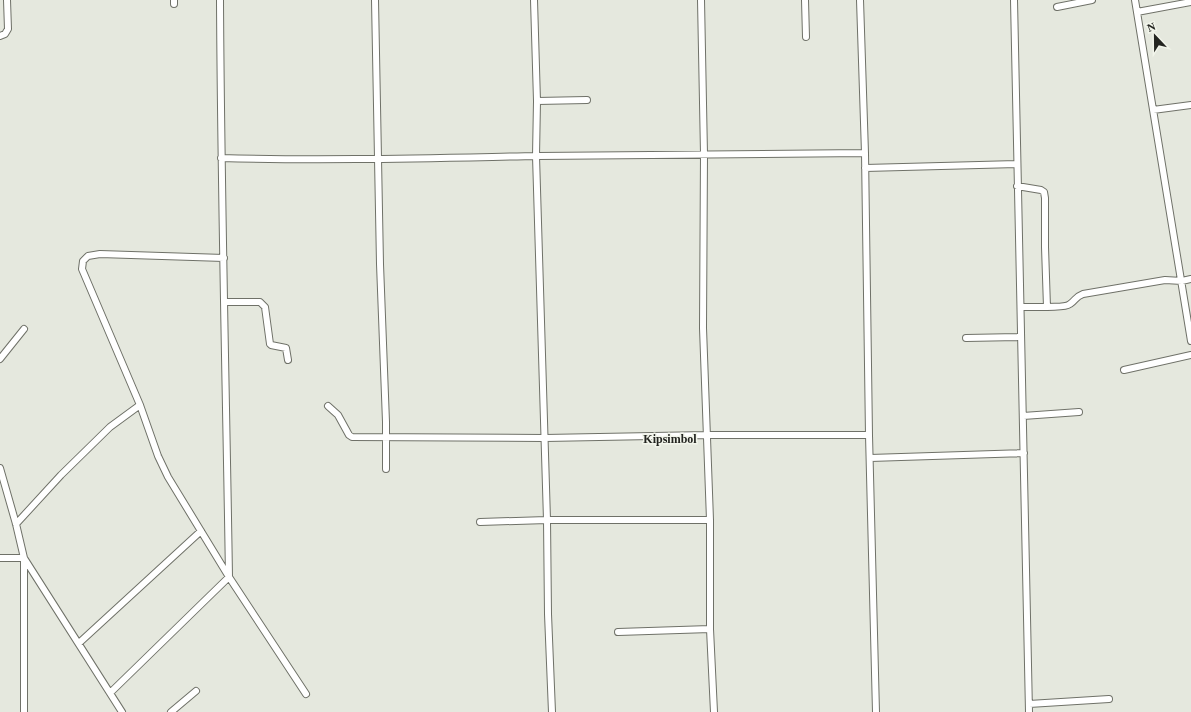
<svg xmlns="http://www.w3.org/2000/svg" width="1191" height="712" font-family="'Times New Roman',serif">
  <style>
    .lines { fill: none; stroke-linecap: round; stroke-linejoin: round }
    .minor-casing { stroke: #6f7168; stroke-width: 8 }
    .minor { stroke: #fff; stroke-width: 6 }
    .labels { text-anchor: middle; dominant-baseline: central; stroke-width: 3; stroke-linejoin: round; paint-order: stroke }
    .quarter-label { font-size: 12px; font-weight: bold; fill: #232420; stroke: #f2f5eb }
  </style>
  <rect width="100%" height="100%" fill="#e5e8de"/>
  <g class="lines">
    <defs>
      <path id="minor" d="M375,0L380,264L386,422V469
        M534,0L537,101L536,156L547,520L548,614L552,712
        M701,0L704,154L703,328L710,520V629L714,712
        M805,0L806,37
        M860,0L865,153L869,435L876,712
        M1014,0L1029,712
        M1135,0L1191,341
        M174,4V0
        M1057,7L1092,0
        M1137,12L1191,2
        M0,36L5,34L8,29L7,0
        M537,101L587,100
        M1153,110L1191,105
        M221,158C326,161 432,158 538,156C647,154 756,153 865,153
        M865,168L1017,164
        M1017,186L1041,190L1044,192L1045,198V247L1047,307H1021
        M224,258L100,254L88,256L83,261L82,269L140,405L158,456L168,477L229,577L306,694
        M225,302H260L265,307L270,344L271,345L286,348L288,360
        M1047,307C1053,306 1065,308 1070,304C1076,300 1075,297 1083,294L1165,280L1182,281L1191,279
        M966,338L1021,337
        M0,359L24,329
        M1124,370L1191,355
        M328,406L338,415L349,435L352,437L545,438L707,435H869
        M1023,416L1079,412
        M870,458L1024,453
        M0,468L16,524L24,558V712
        M480,522L547,520H710
        M16,524L61,475L110,427L140,405
        M0,558H24L122,712
        M618,632L710,629
        M79,643L201,531
        M110,693L229,577C226,385 221,192 220,0
        M1029,704L1109,699
        M171,712L196,691"/>
    </defs>
    <use href="#minor" class="minor-casing"/>
    <use href="#minor" class="minor"/>
  </g>
  <g class="labels">
    <g class="quarter-label">
      <text x="670" y="439">Kipsimbol</text>
    </g>
  </g>
  <g transform="translate(1155 36) rotate(338)" stroke="#f2f5eb" stroke-width="3" paint-order="stroke">
  <path d="M0-3L7 15L0 10L-7 15Z" fill="#232420"/>
  <text y="-6" font-size="11" font-weight="bold" text-anchor="middle" fill="#232420">N</text>
  </g>
</svg>
